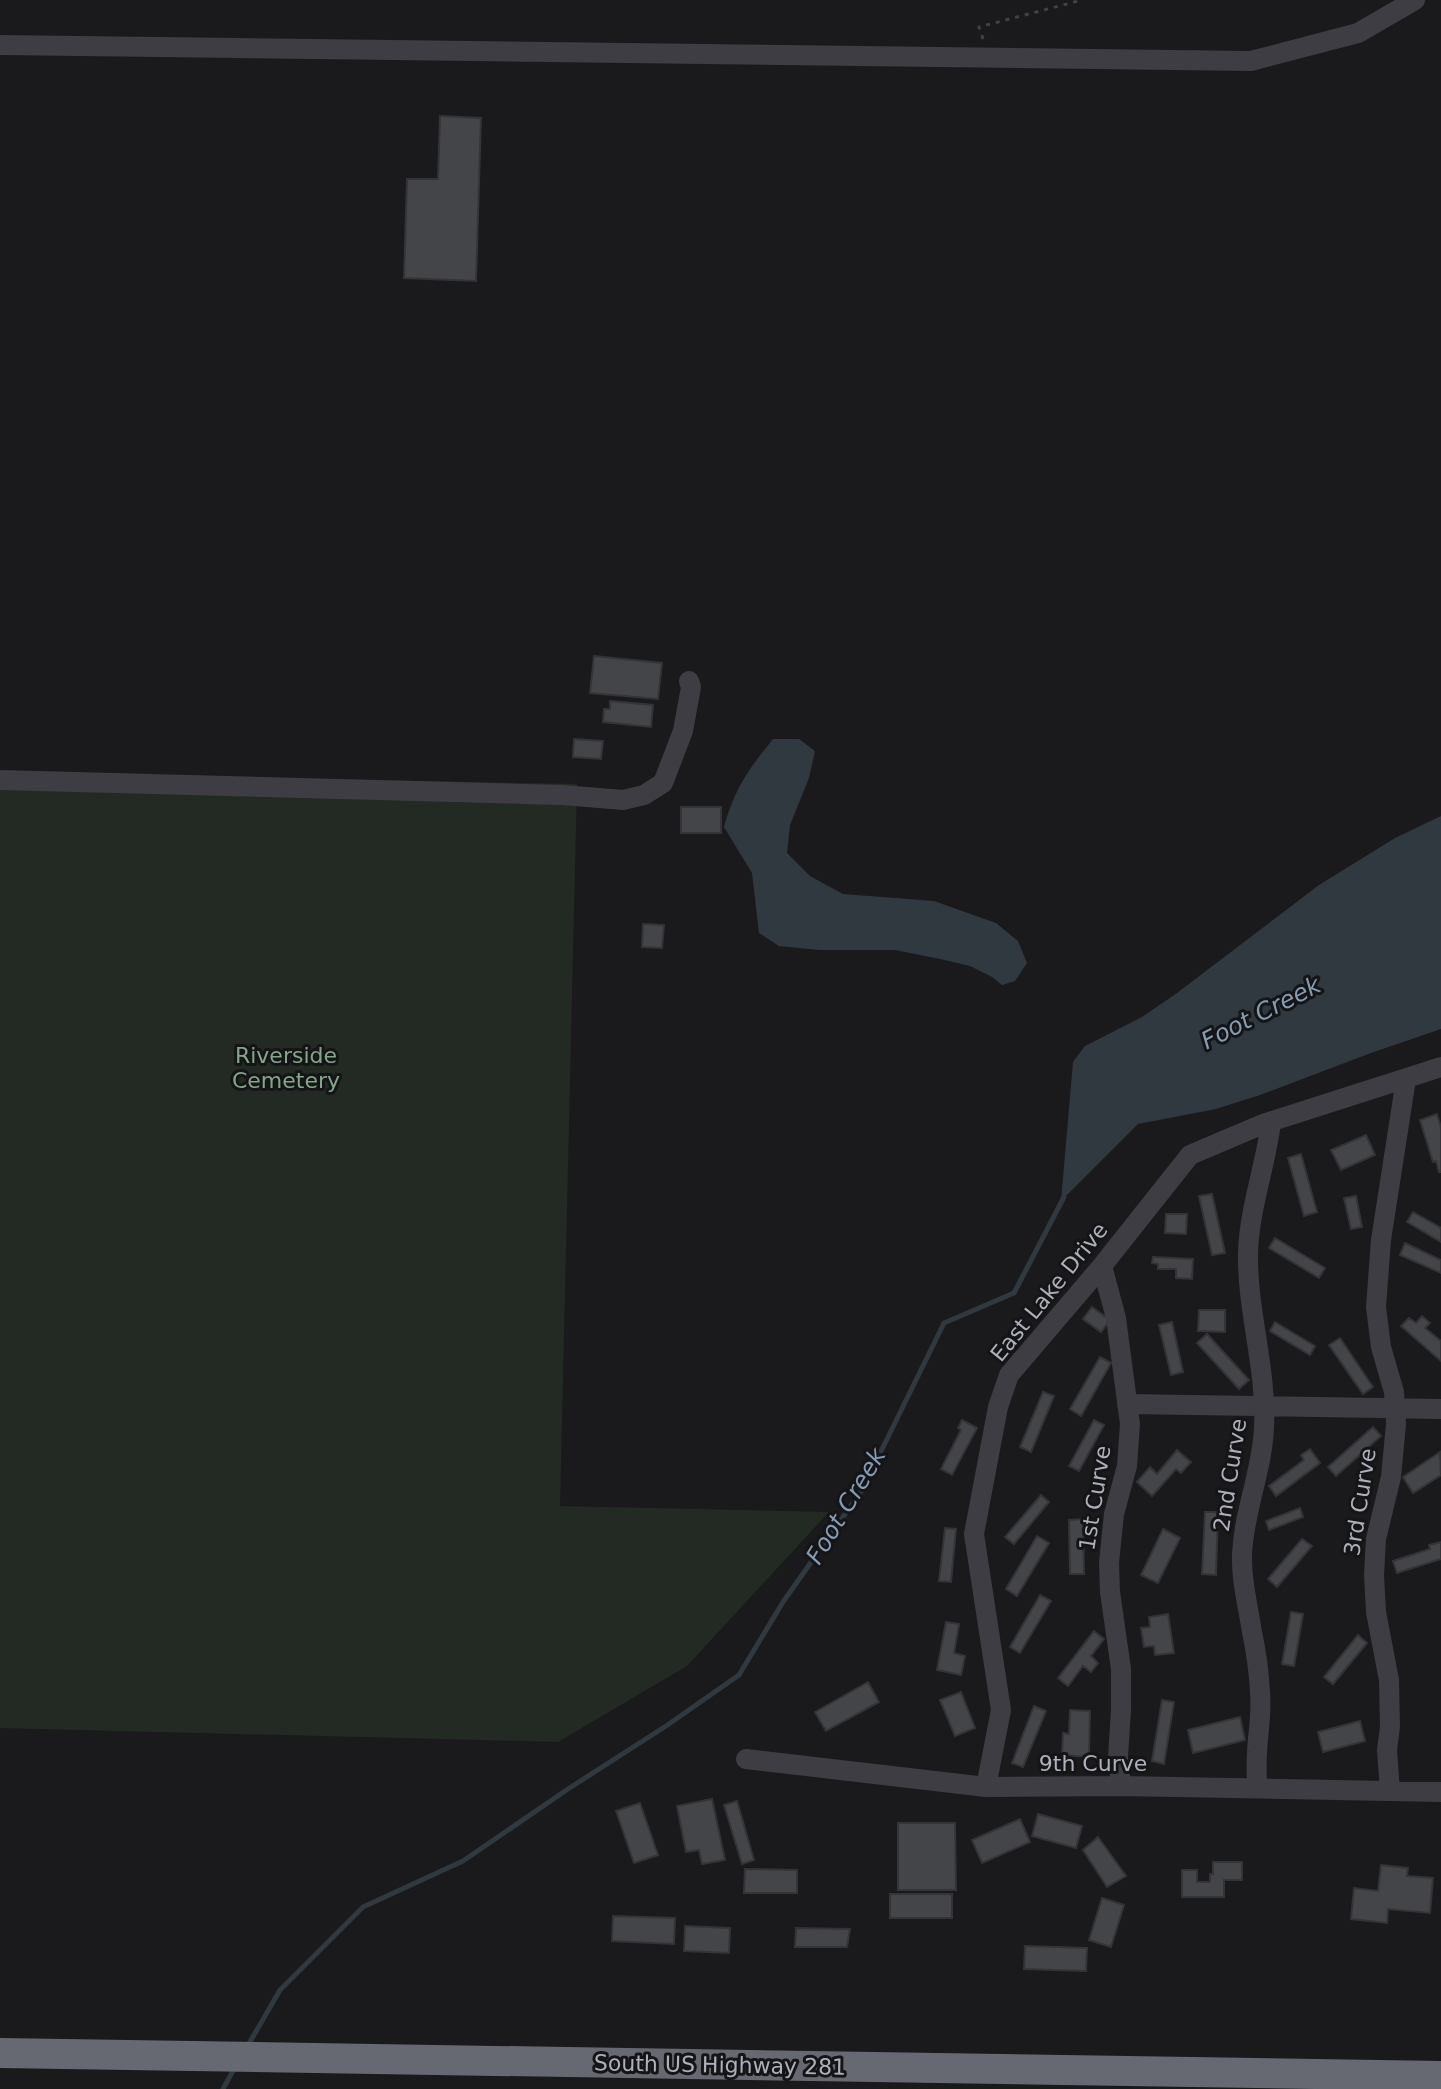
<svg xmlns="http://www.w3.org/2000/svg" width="1441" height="2089" font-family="'DejaVu Sans',sans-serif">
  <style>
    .green { fill: #222a23 }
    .water { fill: #303840 }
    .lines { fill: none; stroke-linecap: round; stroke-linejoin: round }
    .stream { stroke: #303840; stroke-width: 5 }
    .building { fill: #444549; stroke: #343438; stroke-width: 2 }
    .path { stroke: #414248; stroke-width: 3; stroke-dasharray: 4 6; stroke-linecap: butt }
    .minor { stroke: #3d3d43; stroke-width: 20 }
    .highway { stroke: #676972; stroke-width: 30 }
    .labels { text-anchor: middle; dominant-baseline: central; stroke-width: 6; stroke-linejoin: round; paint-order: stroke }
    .park-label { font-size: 22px; fill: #84a688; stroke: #151517 }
    .street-label { font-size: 22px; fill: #adb0bb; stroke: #151517 }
    .water-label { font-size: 24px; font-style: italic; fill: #859cb5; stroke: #151517 }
  </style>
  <rect width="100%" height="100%" fill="#1a1a1c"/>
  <path class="green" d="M0,773L577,784L560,1506L829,1512L687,1666L558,1742L0,1728Z"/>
  <path class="water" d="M773,739H799L815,751L809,778L790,825L787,853L810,876L843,894L934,901L996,923L1018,941L1027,963L1015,981L1002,985L992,977L970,966L940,959L895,950H819L779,946L759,933L752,873L724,827C735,788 748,770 773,739Z
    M1441,816V1029L1371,1053L1260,1095L1216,1109L1138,1124L1061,1201L1073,1062L1085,1046L1142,1017L1177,993L1319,885L1395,838Z"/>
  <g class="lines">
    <path class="stream" d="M247,2047L280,1990L363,1907L463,1861L568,1789L666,1726L739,1675L783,1602L862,1490L944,1323L1014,1293L1064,1197
      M223,2089L234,2069"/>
  </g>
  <path class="building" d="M440,116L481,118L476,281L404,278L407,179H438Z
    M594,656L662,663L658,699L590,693Z
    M610,701L653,705L651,727L603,722L604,709H610Z
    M574,739L603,741L601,759L573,757Z
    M681,807H721V833H681Z
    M643,924L664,925L662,948L642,947Z
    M1437,1114L1441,1128V1172H1439L1436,1161L1433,1162L1420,1120Z
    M1366,1135L1375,1155L1341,1170L1331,1150Z
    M1301,1154L1317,1212L1304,1216L1288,1158Z
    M1212,1194L1225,1253L1212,1255L1199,1196Z
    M1356,1196L1362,1227L1351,1229L1344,1198Z
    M1413,1212L1441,1228V1242L1407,1222Z
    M1166,1214H1187L1186,1234L1165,1233Z
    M1275,1238L1325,1268L1319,1278L1269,1248Z
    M1405,1243L1441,1260V1273L1400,1255Z
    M1153,1257L1193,1259L1192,1279L1176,1278V1269H1158V1264L1152,1263Z
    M1092,1307L1110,1320L1101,1332L1083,1319Z
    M1199,1310H1225V1332L1198,1331Z
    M1422,1316L1430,1323L1425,1328L1441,1341V1361L1401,1326L1409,1318L1416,1323Z
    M1172,1322L1183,1372L1171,1375L1159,1325Z
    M1275,1322L1315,1346L1310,1355L1270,1331Z
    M1207,1334L1249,1380L1239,1389L1197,1343Z
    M1340,1338L1373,1387L1363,1394L1329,1345Z
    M1100,1357L1111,1363L1081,1416L1070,1409Z
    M1043,1392L1054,1396L1031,1452L1020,1447Z
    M962,1420L977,1428L952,1475L941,1469L961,1430L958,1428Z
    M1094,1420L1104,1425L1079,1471L1069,1466Z
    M1373,1427L1381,1436L1336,1476L1328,1467Z
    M1310,1449L1320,1463L1276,1496L1269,1486L1304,1460L1301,1455Z
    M1177,1450L1191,1462L1181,1473L1176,1469L1152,1496L1137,1482L1150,1467L1157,1474Z
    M1440,1452L1441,1475L1413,1493L1403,1477Z
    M1041,1495L1049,1502L1014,1544L1005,1537Z
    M1300,1508L1303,1517L1269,1530L1266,1521Z
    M1205,1512H1218L1216,1575L1202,1574Z
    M1083,1519L1084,1574H1070L1069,1520Z
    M945,1528L956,1529L951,1582L939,1581Z
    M1163,1529L1180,1538L1158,1583L1141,1575Z
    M1037,1536L1049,1543L1017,1596L1006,1589Z
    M1302,1539L1312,1546L1277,1587L1268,1579Z
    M1441,1542V1559L1397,1573L1393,1561L1430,1549L1429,1545Z
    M1040,1595L1051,1601L1020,1653L1010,1647Z
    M1291,1612L1303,1614L1294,1666L1282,1664Z
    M1168,1614L1174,1653L1155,1655L1154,1646L1144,1647L1141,1628L1150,1627L1149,1617Z
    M946,1622L959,1624L954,1653L965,1656L961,1675L937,1670Z
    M1094,1631L1104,1639L1091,1656L1098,1663L1091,1672L1083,1666L1068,1686L1058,1678Z
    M1358,1635L1367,1643L1333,1684L1324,1677Z
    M868,1682L879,1702L826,1731L815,1712Z
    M961,1692L975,1728L955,1736L940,1700Z
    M1162,1700L1174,1702L1164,1764L1152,1761Z
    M1034,1706L1046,1711L1023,1767L1012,1763Z
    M1070,1710L1090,1711L1089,1757L1062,1755L1063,1733L1069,1734Z
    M1240,1717L1245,1740L1193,1753L1188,1730Z
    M1360,1721L1365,1741L1323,1752L1318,1732Z
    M712,1799L725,1860L702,1864L699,1850L686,1852L677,1806Z
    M737,1801L754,1860L742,1864L724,1805Z
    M640,1803L658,1855L634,1863L616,1811Z
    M1038,1814L1082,1826L1076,1848L1032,1836Z
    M1020,1819L1030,1842L982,1863L972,1840Z
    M898,1823H955L956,1890H898Z
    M1098,1837L1126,1876L1107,1887L1083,1850Z
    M1213,1862H1242V1880H1224V1897H1182V1870H1197V1882H1210V1874H1213Z
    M1381,1865L1408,1868L1407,1876L1433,1878L1430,1913L1388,1909L1387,1923L1351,1919L1354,1888L1378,1891Z
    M745,1869L797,1870V1893H744Z
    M890,1894H952V1918H890Z
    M1102,1898L1124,1905L1111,1947L1089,1940Z
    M613,1916L675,1918L674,1944L612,1941Z
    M685,1926L730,1928L729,1953L684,1951Z
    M796,1928L850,1929L847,1947H795Z
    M1025,1946L1087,1948L1086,1971L1024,1969Z"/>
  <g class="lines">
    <path class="path" d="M983,39L979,27L1082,0"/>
    <path class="minor" d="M0,45L1251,61L1358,33L1415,0
      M0,780L562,795L623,800L644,795L663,783L683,731L691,687L689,681
      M1102,1266L1116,1318L1130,1424L1127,1466L1114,1514L1109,1563L1110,1592L1121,1669V1710L1118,1757L1121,1786
      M1127,1404L1441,1409
      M746,1759L986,1787L1121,1786L1441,1792
      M986,1787L1001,1710L974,1534L998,1407L1009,1375L1102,1266L1190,1155L1263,1124L1441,1067
      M1257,1789C1257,1777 1256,1764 1257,1752C1258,1732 1262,1713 1260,1692C1259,1672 1256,1651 1252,1632C1248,1606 1241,1580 1242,1554C1244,1511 1262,1471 1264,1428C1267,1369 1247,1312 1248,1253C1249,1209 1266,1165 1271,1122
      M1390,1791L1387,1750L1390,1727L1389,1680L1376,1612L1374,1575L1376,1539L1391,1477L1396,1424L1394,1392L1381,1347L1376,1307L1381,1240L1406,1079"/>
    <path class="highway" d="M0,2053L1441,2076"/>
  </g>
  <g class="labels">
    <g class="park-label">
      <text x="286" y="1055">Riverside<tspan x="286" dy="25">Cemetery</tspan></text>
    </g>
    <g class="street-label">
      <text transform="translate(1049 1292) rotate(-51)">East Lake Drive</text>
      <text transform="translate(1230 1475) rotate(-81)">2nd Curve</text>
      <text transform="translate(1095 1498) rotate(-81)">1st Curve</text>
      <text transform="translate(1360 1502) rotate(-81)">3rd Curve</text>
      <text x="1093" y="1763">9th Curve</text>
      <text transform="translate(720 2065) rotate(1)">South US Highway 281</text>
    </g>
    <g class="water-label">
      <text transform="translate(1261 1013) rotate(-27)">Foot Creek</text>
      <text transform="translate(846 1506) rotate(-59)">Foot Creek</text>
    </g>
  </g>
</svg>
